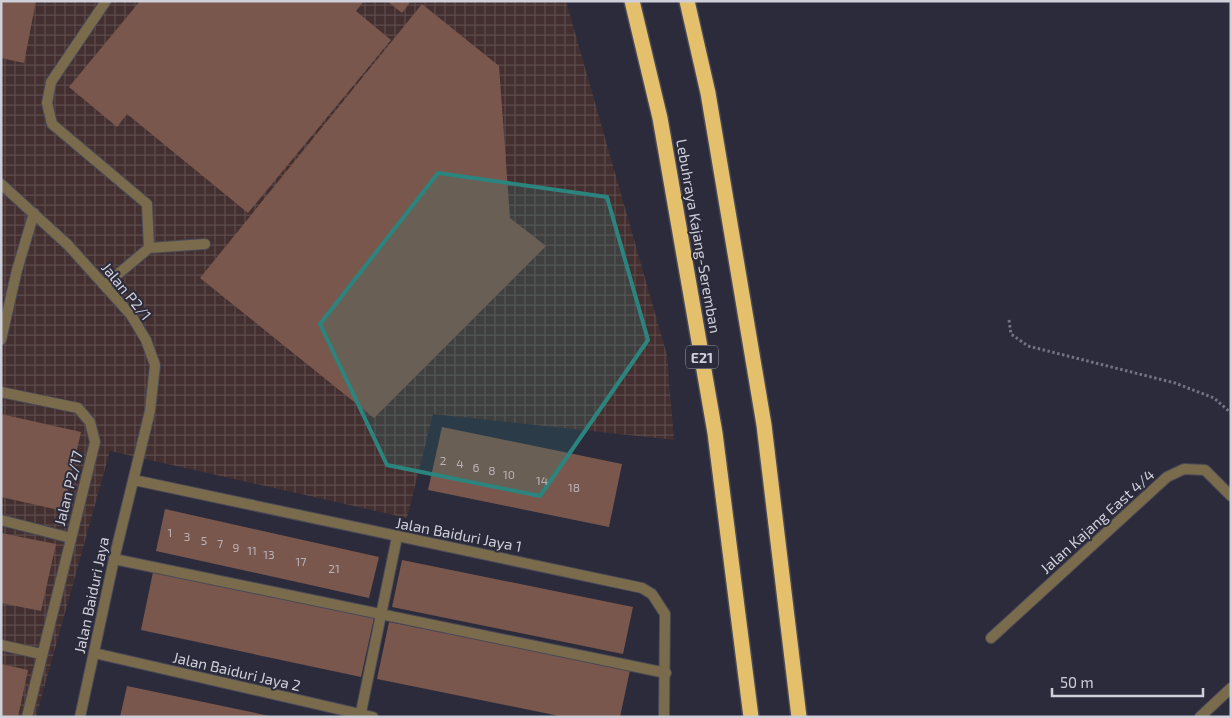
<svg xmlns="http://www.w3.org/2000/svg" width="1232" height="718" font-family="'Exo 2',sans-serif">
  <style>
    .industrial { fill: url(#industrial-grid) }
    .building { fill: #7a574c }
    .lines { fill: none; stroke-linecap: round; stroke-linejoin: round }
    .service-casing { stroke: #494958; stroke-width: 12 }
    .minor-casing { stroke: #494958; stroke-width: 12 }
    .motorway-casing { stroke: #494958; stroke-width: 18 }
    .path { stroke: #737380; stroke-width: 3; stroke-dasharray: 2.5 2.5; stroke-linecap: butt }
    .service { stroke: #796b4b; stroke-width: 10 }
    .minor { stroke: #796b4b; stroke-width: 10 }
    .motorway { stroke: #e4c06d; stroke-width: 15 }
    .marked { fill: #2c847e; fill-opacity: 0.2; stroke: #2c847e; stroke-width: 4; stroke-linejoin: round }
    .labels { text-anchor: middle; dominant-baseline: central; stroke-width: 4; stroke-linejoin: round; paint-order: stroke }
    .number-label { font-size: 12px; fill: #bab2b7 }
    .shield { fill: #2b2b3b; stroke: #9e9eab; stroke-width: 1 }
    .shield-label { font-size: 14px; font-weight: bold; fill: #d0d0db }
    .street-label { font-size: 15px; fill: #d0d0db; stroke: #2b2b3b }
  </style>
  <defs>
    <pattern id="industrial-grid" width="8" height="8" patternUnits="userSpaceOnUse" patternTransform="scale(1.25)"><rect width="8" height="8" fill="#432f2f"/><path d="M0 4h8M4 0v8" fill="none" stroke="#5d4c4d"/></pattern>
  </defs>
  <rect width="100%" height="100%" fill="#2b2b3b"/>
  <path class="industrial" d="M1,1H566L667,355L674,440L433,414L407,518L110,451L36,717H1Z"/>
  <path class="building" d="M1,1H36L24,63L1,58Z
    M140,1H364L356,11L391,40L248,213L127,114L117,127L69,87Z
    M387,1H411L402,13Z
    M422,4L499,66L510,218L546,246L374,418L200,278Z
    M1,414L81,432L63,511L1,497Z
    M442,427L622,464L609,527L428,490Z
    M165,509L379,557L369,598L156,551Z
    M1,533L56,544L41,611L1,603Z
    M402,560L633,607L623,654L392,607Z
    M153,572L374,618L361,677L141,630Z
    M389,622L630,670L620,717H564L377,679Z
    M1,664L28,670L18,717H1Z
    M127,686L270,716V717H120Z"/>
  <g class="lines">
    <defs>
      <path id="service" d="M149,248L205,244
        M105,285L149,248L147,204L52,124L47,103L51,82L106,1
        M1,340L17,270L34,213
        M1,520L71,538
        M114,559L666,673
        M360,717L397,537"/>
      <path id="minor" d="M1,184L68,245L131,315L146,340L155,365L150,411L114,559L80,717
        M1,392L78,408L90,422L95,442L27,717
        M134,480L642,588L652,594L665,614L664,717
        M991,638L1167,477L1184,469L1205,470L1231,496
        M1,645L41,654
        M94,653L373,717
        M1200,717L1231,688"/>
      <path id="motorway" d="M632,1L660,118L715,433L751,717
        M687,1L708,93L764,425L799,717"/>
    </defs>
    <use href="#service" class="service-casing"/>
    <use href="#minor" class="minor-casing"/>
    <use href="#motorway" class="motorway-casing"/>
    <path class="path" d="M1009,320L1011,334L1028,346L1175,383L1214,398L1231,413"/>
    <use href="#service" class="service"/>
    <use href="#minor" class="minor"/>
    <use href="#motorway" class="motorway"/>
  </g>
  <path class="marked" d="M438,173L607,197L648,340L540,496L387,465L320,324Z"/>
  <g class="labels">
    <g class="number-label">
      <text x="443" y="460">2</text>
      <text x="460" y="463">4</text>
      <text x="476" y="467">6</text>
      <text x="492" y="470">8</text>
      <text x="509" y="474">10</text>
      <text x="542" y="480">14</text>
      <text x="574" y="487">18</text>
      <text x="170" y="532">1</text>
      <text x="187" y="536">3</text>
      <text x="204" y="540">5</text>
      <text x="220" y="543">7</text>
      <text x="236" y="547">9</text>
      <text x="252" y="550">11</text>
      <text x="269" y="554">13</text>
      <text x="301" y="561">17</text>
      <text x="334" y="568">21</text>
    </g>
    <rect class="shield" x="686" y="345.5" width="32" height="23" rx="4"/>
    <g class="shield-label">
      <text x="702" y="357">E21</text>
    </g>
    <g class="street-label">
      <text transform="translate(699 236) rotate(80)">Lebuhraya Kajang-Seremban</text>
      <text transform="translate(127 291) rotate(51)">Jalan P2/1</text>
      <text transform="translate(68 488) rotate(-76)">Jalan P2/17</text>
      <text transform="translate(1097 521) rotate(-42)">Jalan Kajang East 4/4</text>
      <text transform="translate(459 534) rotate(11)">Jalan Baiduri Jaya 1</text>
      <text transform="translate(91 595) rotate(-78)">Jalan Baiduri Jaya</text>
      <text transform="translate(237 671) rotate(13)">Jalan Baiduri Jaya 2</text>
    </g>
  </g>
  <rect width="1232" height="718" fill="none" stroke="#d0d0db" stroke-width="5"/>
  <path d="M1052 688v8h151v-8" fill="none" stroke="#d0d0db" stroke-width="2.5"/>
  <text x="1060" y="688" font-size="15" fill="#d0d0db" stroke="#2b2b3b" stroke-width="4" paint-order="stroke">50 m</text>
</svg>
